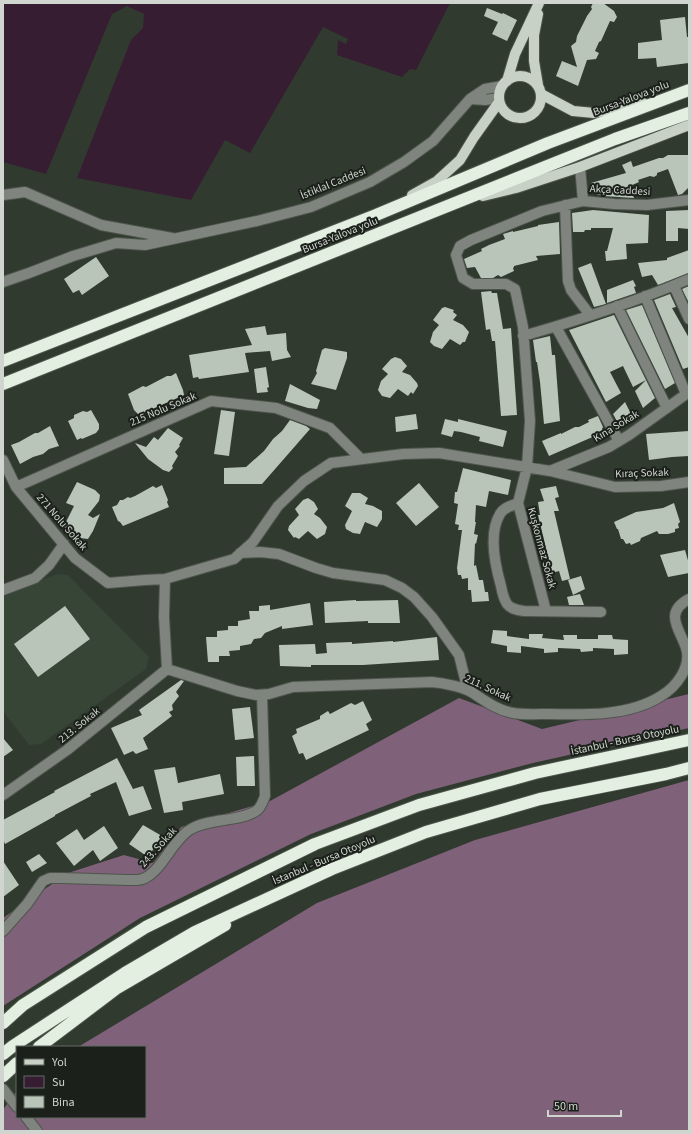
<svg xmlns="http://www.w3.org/2000/svg" width="692" height="1134" font-family="'Source Sans 3',sans-serif">
  <style>
    .built { fill: #374536 }
    .forest { fill: #7f6179 }
    .water { fill: #371d32 }
    .building { fill: #b9c5b8 }
    .lines { fill: none; stroke-linecap: round; stroke-linejoin: round }
    .minor-casing { stroke: #4e564c; stroke-width: 12 }
    .major-casing { stroke: #4e564c; stroke-width: 12 }
    .highway-casing { stroke: #4e564c; stroke-width: 14 }
    .minor { stroke: #7f847e; stroke-width: 10 }
    .major { stroke: #c7d1c5; stroke-width: 10 }
    .highway { stroke: #e3efe1; stroke-width: 12 }
    .labels { text-anchor: middle; dominant-baseline: central; stroke-width: 4; stroke-linejoin: round; paint-order: stroke }
    .street-label { font-size: 11px; fill: #d0d5cf; stroke: #1b201b }
  </style>
  <rect width="100%" height="100%" fill="#313a2f"/>
  <path class="built" d="M58,574L68,575L149,657L146,669L41,744L29,745L3,711V595Z"/>
  <path class="forest" d="M689,694V728L533,763L416,794L311,834L140,918L3,1006V918L68,873L124,855L153,863L181,827L270,801L459,698L542,729Z
    M689,780V1131H3V1110L13,1095L17,1092V1117H145V1047H78L317,903L475,840Z"/>
  <path class="water" d="M3,3H450L416,70L410,69L402,77L337,55L338,40L346,44L348,39L323,27L250,153L225,140L191,200L77,178L131,40L143,28L144,14L127,6L112,14L46,174L3,162Z"/>
  <path class="building" d="M593,3H603L614,11L617,17L614,22L610,21L601,41L599,42L595,51L599,53L596,59L587,60L578,86L556,76L562,61L577,67L571,46L576,42L577,36L587,16L592,9L591,7Z
    M487,8L502,14L503,13L517,20L507,41L492,34L498,22L484,16Z
    M685,17L687,37H689V63L657,67L656,58L638,59V43L662,40L660,20Z
    M668,155H689V187L682,194L678,195L668,169L657,173V175L654,177L650,176L638,180L639,182L630,186L634,198L603,196L593,193L591,183L626,173L622,165L631,161L633,167L659,158H663Z
    M593,210L649,215L648,243L626,244L627,259L606,261L605,251H607L613,228H591V230H585L584,232H573L572,213Z
    M689,210V229L678,228V241H666V211Z
    M559,222L560,254L536,256L538,260L514,266V267L513,268L514,271L501,277L498,275L493,278H481L475,267L467,268L464,259L482,251L481,249L489,245L505,239L503,234L513,231V232L538,226V225Z
    M689,250V273L658,285L652,275L642,277L638,263L667,260V258Z
    M96,257L109,276L82,295L79,290L73,293L64,279Z
    M591,263L606,304L594,307L578,268Z
    M633,280L636,286L634,287L636,293L607,303V290Z
    M689,286V303L682,289Z
    M491,291L492,293H497L503,329L511,328L517,415L501,416L495,341H492L490,329L486,330L481,292Z
    M670,294L676,307L672,308L689,338V367L683,369L654,300Z
    M642,305L675,383L665,389L626,310Z
    M445,307L454,310L453,312L457,315L453,320L463,325L469,332L465,342H463L460,345L450,339L442,349L434,346L430,342L433,332L439,325L433,320L442,308Z
    M614,315L646,380L633,387L623,366L610,372L621,393L606,402L569,330Z
    M265,326L267,335L286,333L287,350L291,357L272,361L270,351L245,353L249,372L199,379L198,377L193,378L189,355L252,345L245,329Z
    M550,336L552,355H555L560,421L544,424L540,382L537,362H536L533,340Z
    M325,348L347,352V358L336,390L311,384L317,373L316,371L322,350Z
    M395,357L401,359L407,366L402,372L410,375L417,383L418,386L413,394L411,392L408,396L398,389L390,398L382,396L378,390L381,381L388,374L382,369L391,359Z
    M266,367L269,387L267,388L268,392L257,393L254,369Z
    M176,373L183,390L184,395L139,415L134,410L128,394L143,386L146,387L167,376H171Z
    M646,380L655,398L643,408L635,391Z
    M290,384L320,400L317,409L308,408L285,401Z
    M625,402L633,418L628,423L619,425L613,414Z
    M91,410L99,424V429L96,433L82,439L81,438L77,440L68,421L74,418V415L83,411L87,412Z
    M221,410L235,412L229,456L214,454Z
    M416,414L418,429L396,432L395,417Z
    M598,416L603,427L602,429L604,432L549,456L542,441L561,433V434L575,427H579L589,422L588,420Z
    M445,419L458,422V419L507,431L503,447L479,441L480,437L461,432L454,431L452,437L441,434Z
    M290,420L306,426L310,429L262,484H224V468L246,467L264,451L273,439L282,431Z
    M50,426L59,446L49,449L43,454L33,457L20,464L11,445L19,442L35,433H38Z
    M168,428L183,438L179,445L180,446L175,452L178,456L172,466L173,468L169,472L163,470L148,459L135,443L146,447L154,437L158,440Z
    M689,431V456L672,457L649,460L646,434Z
    M463,468L511,480L508,495L489,491L486,507L476,505L475,522H476L474,534L478,535L476,544L475,543L474,566L476,565L479,580H483L485,592H488L489,601L472,602L471,590H468V578L462,579L461,575H458L457,568L462,530H458L459,525L455,524L458,504L454,503L455,492H457Z
    M77,482L95,490L100,495L99,501L88,515L93,518L100,514L93,531L88,539L80,538L63,528L74,506L66,503Z
    M419,483L439,507L416,526L396,503Z
    M162,485L168,500L167,502L169,507L123,526L120,522L118,521L112,507L117,505L120,500H123L128,497L130,498L135,496L153,486L156,488Z
    M556,486L559,497L555,498L559,511H554L570,579L562,581L559,571L552,573L538,515H540L538,502L544,501L540,489Z
    M352,493H360L368,498L365,504L373,506L382,511V519L377,527L365,522L360,534L353,533L346,529L345,525L352,511L345,506Z
    M308,498L314,502L318,509L314,514L320,518L327,527L325,534L317,539L308,531L299,539L295,537L294,538L288,530L289,526L299,515L295,509L303,500Z
    M674,503L680,522L678,524L679,528L675,529V532L668,534H659L657,531L641,538L640,541L631,545L630,543L626,544L623,539H621L618,529H617L614,522L636,512L663,508Z
    M685,550L689,564V573L668,577L660,555Z
    M581,576L585,589L573,595L568,580Z
    M580,594L584,605H569L567,597Z
    M356,600V601L398,600L400,623H368V621L325,623L324,602Z
    M310,603L313,625L282,629V626L265,633L261,638L254,639L251,644L240,646V650L229,651L230,656H219V662H208L206,637H217V631L228,630V626H238V621L250,619L249,611H259V606L270,605V610Z
    M65,606L90,639L38,677L14,644Z
    M493,630L507,631V636L529,639V634H543L542,638L564,640L563,635H577V639H598V635H612L613,639L628,640V654L614,655V649L593,648V651L581,652L580,649L558,648V652L544,653V649L521,646V653L507,652V646L491,643Z
    M437,637L439,660L363,665H311V667L280,666L279,645L315,644L316,654L327,653L326,643L352,642V644L393,641V642Z
    M181,680L184,681L176,692L179,696L172,705L173,710L169,712L172,716L143,738L148,749L136,754L133,751L124,755L111,728L142,715L139,710Z
    M363,701L372,720L366,724L369,730L306,760L303,753L299,754L292,736L297,733L296,729L320,719V716L328,711L330,714L351,703L355,705Z
    M250,707L254,738L235,740L232,709Z
    M3,738L13,750L3,757Z
    M254,756L255,786H237L236,757Z
    M117,758L133,789L143,786L152,809L129,816L116,782L90,794L91,796L55,815V816L5,844L3,839V820L55,792L54,791Z
    M175,767L178,783L220,774L224,794L182,802L183,810L164,813L154,770Z
    M143,825L162,836L148,857L129,844Z
    M104,826L118,848L100,861L93,850L74,866L56,843L77,829L84,840Z
    M39,854L47,863L32,872L26,862Z
    M3,861L19,885L3,897Z"/>
  <g class="lines">
    <defs>
      <path id="minor" d="M470,99L485,100L499,98
        M580,167L583,201
        M3,195L25,192L101,225L172,238
        M565,205L568,281L571,290L590,315
        M3,282L29,273L73,256L116,243L145,245L257,221L311,207L370,182L404,162L433,141L470,99L485,89L502,86
        M674,286L689,319
        M645,296L686,394
        M617,306L667,408
        M556,327L619,441
        M523,336C579,320 635,302 689,279
        M3,460L16,487L75,558L108,583L145,580L165,579
        M550,471L609,447L629,435L689,392
        M16,487L211,401L276,408L330,428L361,459
        M518,503C511,506 504,507 500,514C488,534 495,565 501,586C502,592 504,599 507,604C511,609 517,610 524,611L601,612
        M240,553L260,552L279,554L316,568L333,573L385,580L402,588L414,597L432,617L459,655L467,687L473,693
        M3,590L35,578L49,565L64,544
        M546,611L518,503L527,467L530,421L523,327L515,289L506,284H473L463,278L456,255L460,246L471,240L542,211L583,201L614,204L647,205L689,200
        M167,669L164,617L165,579L234,559L253,542L278,506L304,481L331,463L403,454L439,453L550,471L615,487L661,486L689,482
        M167,669L237,691L256,695L269,694L293,687L432,682C443,683 464,687 473,693C485,701 497,710 513,713C524,715 538,714 549,714C585,715 630,716 661,696C676,687 692,667 686,648C680,629 663,613 689,599
        M3,795L67,750L167,669
        M3,931L27,904L43,881L50,878H61L127,880C133,880 140,881 145,878C163,869 173,839 191,829C209,818 239,822 256,811C261,808 263,801 265,796L262,695
        M3,1089L17,1107
        M26,1117L37,1131"/>
      <path id="major" d="M499 97a21 21 0 1 1 42 0a21 21 0 1 1-42 0Z
        M507,81L515,54L539,3
        M538,85L534,61V35L538,14
        M541,94L573,111L594,113L643,103
        M412,195L437,181L460,160L474,137L499,102
        M483,196L516,188L580,167L689,125"/>
      <path id="highway" d="M3,361L376,215L548,143L689,90
        M3,384L615,139L689,113
        M3,1023L23,1005L146,927L315,844L419,805L535,773L689,740
        M39,1047L117,988L225,925
        M3,1054L13,1046L125,973L195,932L332,869L426,832L540,799L666,774L689,768
        M3,1076L17,1063"/>
    </defs>
    <use href="#minor" class="minor-casing"/>
    <use href="#major" class="major-casing"/>
    <use href="#highway" class="highway-casing"/>
    <use href="#minor" class="minor"/>
    <use href="#major" class="major"/>
    <use href="#highway" class="highway"/>
  </g>
  <g class="labels">
    <g class="street-label">
      <text transform="translate(631 98) rotate(-21)">Bursa-Yalova yolu</text>
      <text transform="translate(333 183) rotate(-22)">İstiklal Caddesi</text>
      <text transform="translate(620 190) rotate(3)">Akça Caddesi</text>
      <text transform="translate(340 235) rotate(-22)">Bursa-Yalova yolu</text>
      <text transform="translate(163 409) rotate(-23)">215 Nolu Sokak</text>
      <text transform="translate(616 426) rotate(-31)">Kına Sokak</text>
      <text transform="translate(642 473) rotate(-2)">Kıraç Sokak</text>
      <text transform="translate(62 522) rotate(49)">271 Nolu Sokak</text>
      <text transform="translate(542 548) rotate(75)">Kuşkonmaz Sokak</text>
      <text transform="translate(488 688) rotate(25)">211. Sokak</text>
      <text transform="translate(79 725) rotate(-39)">213. Sokak</text>
      <text transform="translate(625 740) rotate(-12)">İstanbul - Bursa Otoyolu</text>
      <text transform="translate(158 847) rotate(-48)">243. Sokak</text>
      <text transform="translate(324 860) rotate(-23)">İstanbul - Bursa Otoyolu</text>
    </g>
  </g>
  <rect width="692" height="1134" fill="none" stroke="#d0d5cf" stroke-width="8"/>
  <rect x="16" y="1046" width="130" height="72" fill="#1b201b" stroke="#636863"/>
  <rect x="24" y="1059" width="20" height="6" fill="#c7d1c5" stroke="#636863"/>
  <text x="52" y="1066" font-size="12" fill="#d0d5cf">Yol</text>
  <rect x="24" y="1076" width="20" height="12" fill="#371d32" stroke="#636863"/>
  <text x="52" y="1086" font-size="12" fill="#d0d5cf">Su</text>
  <rect x="24" y="1096" width="20" height="12" fill="#b9c5b8" stroke="#636863"/>
  <text x="52" y="1106" font-size="12" fill="#d0d5cf">Bina</text>
  <path d="M548 1110v6h73v-6" fill="none" stroke="#d0d5cf" stroke-width="2"/>
  <text x="554" y="1110" font-size="12" fill="#d0d5cf" stroke="#1b201b" stroke-width="3" paint-order="stroke">50 m</text>
</svg>
